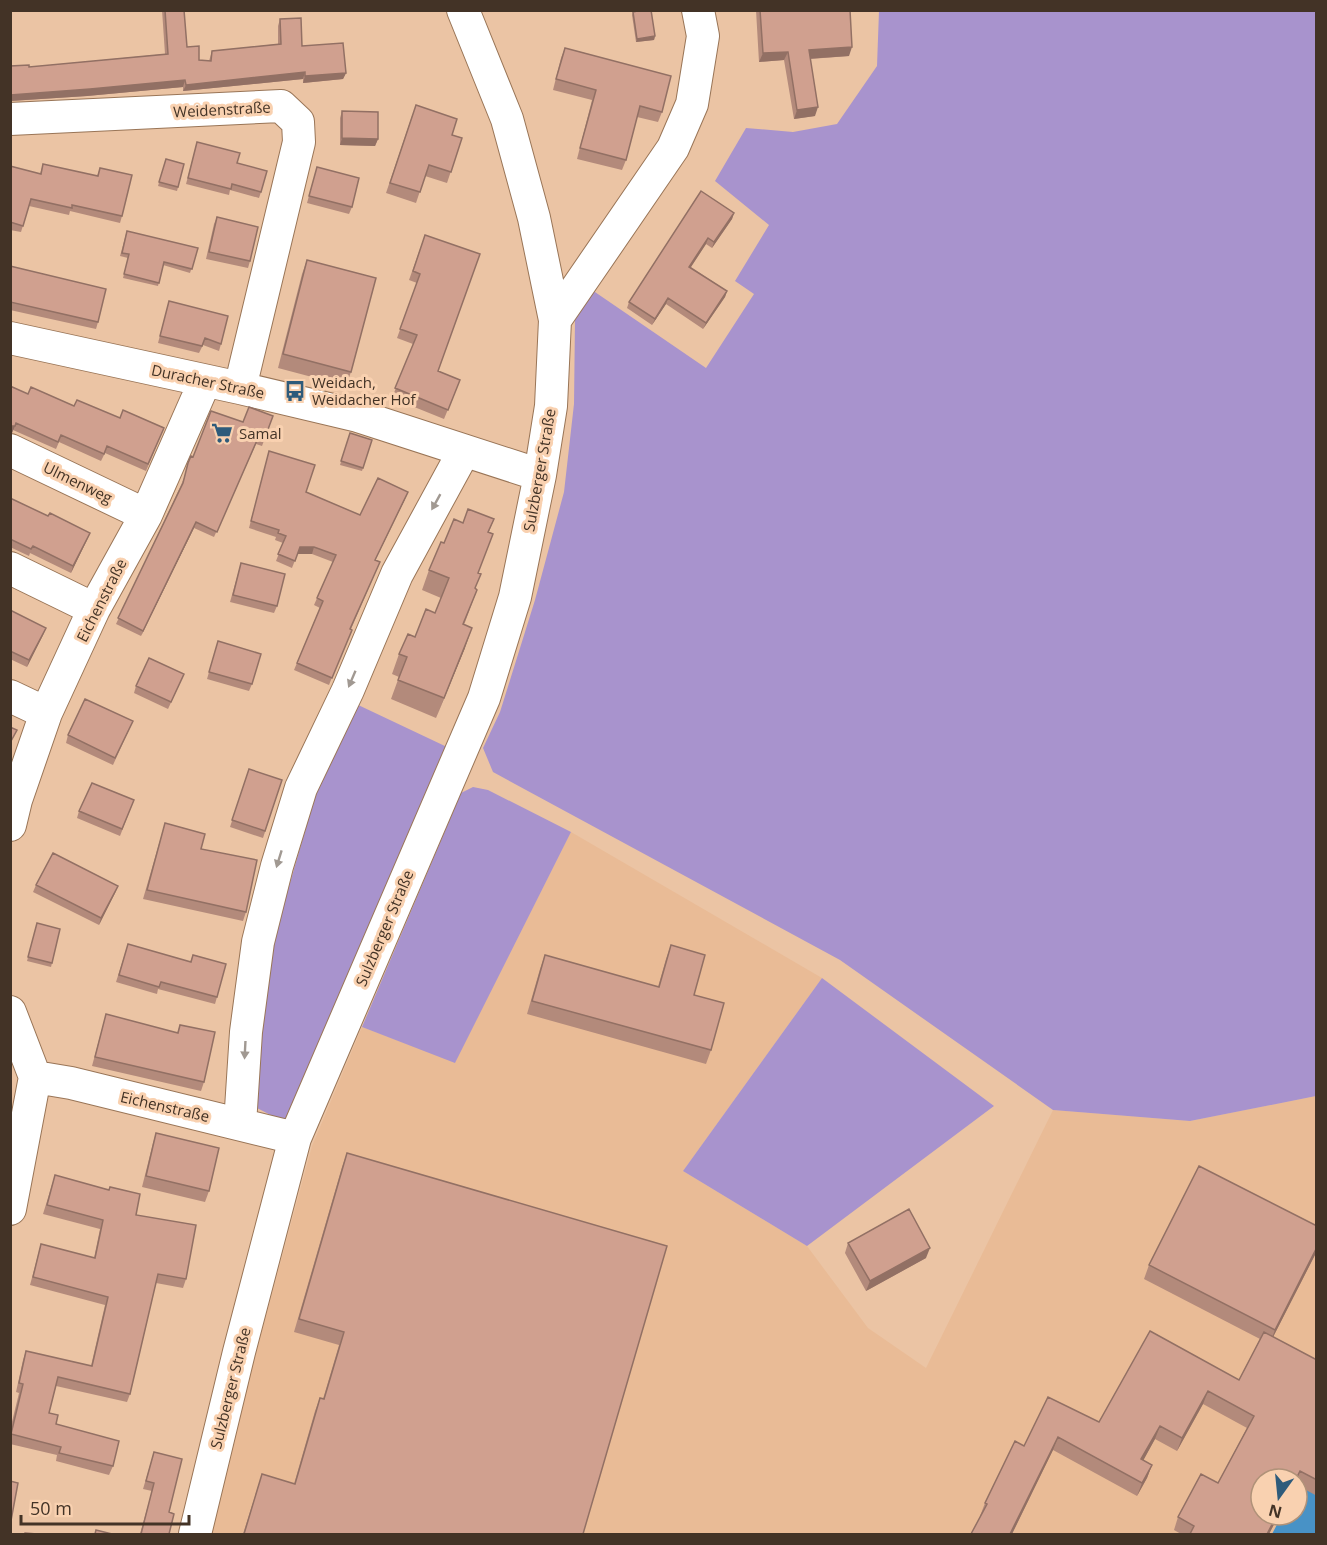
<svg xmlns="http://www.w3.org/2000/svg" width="1327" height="1545" font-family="'Open Sans',sans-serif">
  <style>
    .built { fill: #e9bb96 }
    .green { fill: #a893cd }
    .water { fill: #4892c6 }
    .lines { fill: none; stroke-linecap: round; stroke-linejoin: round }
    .minor-casing { stroke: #997557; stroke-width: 34 }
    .minor { stroke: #fff; stroke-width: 32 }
    .wall { fill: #b38a7b }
    .shaded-wall { fill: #927064 }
    .building { fill: #d0a08f; stroke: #927064; stroke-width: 1.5 }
    .oneway { fill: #a19992 }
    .labels { text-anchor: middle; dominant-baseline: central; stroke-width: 6; stroke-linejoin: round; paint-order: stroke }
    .street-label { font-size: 15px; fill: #433326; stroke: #f9d1b0 }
    .poi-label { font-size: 15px; fill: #433326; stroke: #f9d1b0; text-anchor: start }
  </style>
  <rect width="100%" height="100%" fill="#ebc4a4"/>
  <path class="built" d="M571,832L822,978L683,1171L807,1246L868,1328L926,1368L1053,1110L1190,1121L1316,1096V1452L1297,1488V1479H1261V1515H1282L1272,1534H207L312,1146L362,1027L455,1062Z"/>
  <path class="green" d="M879,11H1316V1096L1190,1121L1053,1110L840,960L493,772L483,748L500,712L535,600L564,492L574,404L575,320L592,290L706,368L754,294L735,281L769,225L715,181L746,128L793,132L837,124L877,66Z
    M354,703L447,747L290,1125L257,1108L254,1089L271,948L317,790Z
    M473,787L488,790L571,832L455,1063L362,1027L461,793Z
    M822,978L994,1106L807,1246L683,1171Z"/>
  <path class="water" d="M1316,1452V1534H1272L1282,1515H1297V1488Z"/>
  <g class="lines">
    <defs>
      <path id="minor" d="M10,119L281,106L298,122L299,142L240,388
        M555,320L673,148L692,104L703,36L698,10
        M10,338L240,388L358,416L540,475
        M10,450L146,515
        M10,568L94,609
        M10,696L46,713
        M10,825L16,800L46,713L94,609L146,515L205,381
        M10,1012L35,1077L10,1209
        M35,1077L71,1083L295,1138
        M240,1124L246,1032L258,942L277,866L301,788L348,690L397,574L464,451
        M195,1534L239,1352L295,1138L484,698L515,597L540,475L551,406L555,320L534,218L507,119L463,10"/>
    </defs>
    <use href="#minor" class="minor-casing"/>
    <use href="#minor" class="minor"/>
  </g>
  <path class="wall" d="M162,10H184L187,47L199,60L209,61L212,51L278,44V26L280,19L302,46L346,73L343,79L303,83V79L183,91V87L87,96L10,101V66L29,67L165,54Z
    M756,10H850L849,56L810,59L815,116L794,119L784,60L759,62Z
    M633,12L655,36L654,40L636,42L632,15Z
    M565,48L662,112L658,122L637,117L626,160L622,170L577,159L592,100L553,90L561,58Z
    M342,111L378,139L375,146L340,145V118Z
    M412,116L452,135L462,138L447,183L425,176L416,203L386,193Z
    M197,142L237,163L261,192L259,198L230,190L229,195L186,184Z
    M166,159L184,164L177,191L158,186Z
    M43,164L97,176L100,168L122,216L120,223L70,211L69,215L29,206L21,232L10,230V166L40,174Z
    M317,167L352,207L349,214L307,203Z
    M734,213L732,219L712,248L706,244L691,267L727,291L725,297L703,329L666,304L652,325L627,308L629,302Z
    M217,217L250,261L248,268L206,259L214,224Z
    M126,234L198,248L190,273L163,265L158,286L123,278L128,258L120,256Z
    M425,235L438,371L460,380L444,419L392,398L413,344L397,338L417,283L409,280Z
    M307,260L351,372L346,386L278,368L302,274Z
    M10,266L98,322L96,329L10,310Z
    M169,301L221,344L219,351L203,345L199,353L158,343Z
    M28,394L120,418L164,428L146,471L105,453L101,461L59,442L56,449L13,430L12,433H10Z
    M273,416L262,446L256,444L214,537L194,528L141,636L116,624L181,485L193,457L243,422Z
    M350,433L372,440L362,471L340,465Z
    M269,451L306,492L360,515L405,499L375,560L380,562L377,569L351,629L329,685L294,670L320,608L314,605L333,562L312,554H297L292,568L276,561L283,543L275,540L276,537L249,528Z
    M10,498L48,516L90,533L71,573L30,553L29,556L10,547Z
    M494,519L489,532L478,573L475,589L477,590L464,625L465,648L436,718L391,699L399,677L392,674L399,654L435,613L441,598L422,590L429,570L444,543L463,523Z
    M241,563L277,606L274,613L230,602Z
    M10,610L46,628L43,635L27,667L10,659Z
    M218,641L252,684L249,691L207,679Z
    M181,681L168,709L134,693L136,686Z
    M133,721L113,765L66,743L68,735Z
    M249,769L282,780L263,838L230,827Z
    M134,800L120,836L77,818L79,811Z
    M165,823L201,849L246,912L243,921L143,899Z
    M36,885L118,886L115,893L99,925L33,892Z
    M36,927L52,963L51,967L27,961Z
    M128,944L190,962L193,955L217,997L215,1004L158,989L157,994L116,982Z
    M671,945L694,995L711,1050L706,1064L527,1014L540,969L545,955L658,987L666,959Z
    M106,1014L177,1033L180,1025L204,1082L201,1091L92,1066Z
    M156,1133L209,1191L205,1202L142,1187L153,1143Z
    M347,1153L583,1534H243L262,1474L294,1484L315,1411L320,1398L323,1399L339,1345L294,1332L342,1167Z
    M55,1175L136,1215L186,1279L183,1288L156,1283L130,1394L127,1402L56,1386L49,1413L56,1424L113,1466L109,1475L56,1461L57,1455L10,1444V1430L19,1393L16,1392L23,1360L26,1351L91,1366L105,1305L30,1285L41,1244L94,1258L100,1229L43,1214Z
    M1317,1226V1251L1273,1337L1317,1360V1496L1297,1485V1479L1269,1534H1181L1174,1530L1178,1517L1218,1483L1247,1428L1203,1404L1177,1451L1155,1439L1143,1460L1152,1465L1147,1478L1137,1496L1053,1450L1012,1534H971L981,1516H980L985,1503L1024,1446L1239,1380L1260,1339L1144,1279L1149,1265Z
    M848,1243L926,1258L866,1291L845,1253Z
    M154,1452L169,1512V1534H140L152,1491L143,1489Z"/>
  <path class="shaded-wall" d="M655,36L654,40L636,42L637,39Z
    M852,47L849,56L806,59L809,50Z
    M788,52L784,60L759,62L763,53Z
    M305,72L303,79L183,91L186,85Z
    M346,73L343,79L303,83L305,76Z
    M185,80L183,87L87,96L10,101V95Z
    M818,107L815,116L794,119L797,110Z
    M342,138L378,139L375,146L340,145Z
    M734,213L732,219L712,248L714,242Z
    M708,238L706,244L687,273L689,267Z
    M727,291L725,297L703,329L706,323Z
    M668,298L666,304L652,325L655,319Z
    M10,426H15L12,433H10Z
    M408,492L405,499L372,567L375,560Z
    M196,522L194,528L141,636L143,631Z
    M90,533L87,540L71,573L73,566Z
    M300,547H314L312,554H297L292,568Z
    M46,628L43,635L27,667L29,660Z
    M472,628L465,648L436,718Z
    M118,886L115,893L99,925L101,918Z
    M1317,1247V1251L1270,1343L1275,1330Z
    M930,1248L926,1258L866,1291L870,1281Z
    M1208,1391L1203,1404L1177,1451L1182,1438Z
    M1160,1426L1155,1439L1137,1472L1141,1459Z
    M1058,1437L1053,1450L1012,1534H1010Z
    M1152,1465L1147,1478L1137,1496L1142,1483Z
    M1277,1515H1279L1269,1534H1267Z"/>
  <path class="building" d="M165,10H184L187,47L199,46V60L211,61L212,51L281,44L280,19L301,18L302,46L343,43L346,73L305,76V72L186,85L185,80L90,89L10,95V66L29,65V67L168,54Z
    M642,10H651L655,36L637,39L633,12Z
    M760,10H850L852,47L809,50L818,107L797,110L788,52L763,53Z
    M565,48L671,76L662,112L640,106L626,160L580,148L596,90L556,79Z
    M416,105L457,119L452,135L462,138L451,172L429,165L420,192L390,183Z
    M342,111L378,112V139L342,138Z
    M197,142L240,153L237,163L267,171L261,192L232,184L231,189L188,178Z
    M166,159L184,164L178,187L159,182Z
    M43,164L98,176L100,168L132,175L122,216L72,205V208L31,199L23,226L10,222V166L41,174Z
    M317,167L359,178L352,207L309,196Z
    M701,191L734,213L714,242L708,238L689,267L727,291L706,323L668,298L655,319L629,302Z
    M217,217L258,227L250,261L209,252Z
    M127,231L198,248L192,269L164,262L159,283L124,274L129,254L122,253Z
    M425,235L480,254L438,371L460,380L448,410L395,388L417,335L400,329L420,274L413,271Z
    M307,260L376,278L351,372L283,354Z
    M10,266L106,289L98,322L10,302Z
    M169,301L228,316L221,344L205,338L202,346L160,336Z
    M10,386L28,394L31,387L74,406L77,400L120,418L123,410L164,428L148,464L107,446L104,454L61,435L58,442L16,423L15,426H10Z
    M249,407L273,416L264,440L258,438L217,532L196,522L143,631L118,618L183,483L188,463L191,456L193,457L211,411L243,422Z
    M350,433L372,440L363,468L341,461Z
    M269,451L315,465L306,492L360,515L378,478L408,492L375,560L380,562L350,629L352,630L332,678L297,663L323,601L317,598L336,555L314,547H300L295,561L278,554L286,536L278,533L279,530L251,521Z
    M10,498L48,516L50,513L90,533L73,566L33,546L31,549L10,539Z
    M468,509L494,519L488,532L493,534L478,573L481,574L475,588L477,590L463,624L472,628L444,698L398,680L407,657L399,654L408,634L415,637L426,609L435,613L449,578L429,570L441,542L444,543L454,519L463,523Z
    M241,563L285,574L277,606L233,595Z
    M10,610L46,628L29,660L10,651Z
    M218,641L261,654L252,684L209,672Z
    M149,658L184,674L171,702L136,686Z
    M85,699L133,721L115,758L68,735Z
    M10,727L17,730L10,743Z
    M249,769L282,780L265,831L232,820Z
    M92,783L134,800L122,829L79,811Z
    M165,823L205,834L201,849L257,860L246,912L147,890Z
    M53,853L118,886L101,918L36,885Z
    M37,923L60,929L52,963L28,957Z
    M128,944L191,962L193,955L226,964L217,997L161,982L159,987L119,975Z
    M671,945L705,955L694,995L724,1003L711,1050L532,1001L545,955L659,987Z
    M106,1014L178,1033L180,1025L215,1032L204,1082L95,1057Z
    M156,1133L219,1148L209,1191L146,1176Z
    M347,1153L667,1246L583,1534H244L262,1474L295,1484L320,1398L324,1399L344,1332L299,1319Z
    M1199,1166L1317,1226V1247L1275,1330L1149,1265Z
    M55,1175L109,1190L110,1187L140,1194L136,1215L196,1225L186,1279L158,1274L130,1394L58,1377L49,1413L58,1415L56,1424L119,1441L113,1466L59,1453L61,1447L11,1434L23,1384L19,1383L26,1351L92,1366L108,1297L33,1277L41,1244L95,1258L103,1220L47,1205Z
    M909,1209L930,1248L870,1281L848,1243Z
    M1150,1331L1239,1380L1264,1332L1317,1360V1480L1300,1471L1296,1479H1261V1515H1277L1267,1534H1190L1194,1526L1178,1517L1201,1474L1218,1483L1254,1416L1208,1391L1182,1438L1160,1426L1141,1459L1152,1465L1142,1483L1058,1437L1010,1534H971L987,1504L985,1503L1015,1441L1024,1446L1048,1397L1099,1422Z
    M154,1452L182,1459L169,1512L174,1514L169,1534H141L154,1483L146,1481Z
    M10,1481L18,1483L10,1526Z
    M96,1530L112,1534H95Z
    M25,1533L37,1534H24Z"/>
  <defs><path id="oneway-solid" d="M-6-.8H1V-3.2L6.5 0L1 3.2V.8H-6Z" transform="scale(1.5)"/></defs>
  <g class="oneway">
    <use href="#oneway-solid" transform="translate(436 502) rotate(119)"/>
    <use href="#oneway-solid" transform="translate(352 679) rotate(113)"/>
    <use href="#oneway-solid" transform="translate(279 859) rotate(107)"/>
    <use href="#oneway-solid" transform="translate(245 1050) rotate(93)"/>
  </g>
  <defs>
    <symbol id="bus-bare" viewBox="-9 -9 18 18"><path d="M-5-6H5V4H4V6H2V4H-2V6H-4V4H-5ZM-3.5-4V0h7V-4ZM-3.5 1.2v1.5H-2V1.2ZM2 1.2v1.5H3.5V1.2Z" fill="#2e5b7b" stroke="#f9d1b0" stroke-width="2.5" paint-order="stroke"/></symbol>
    <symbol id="supermarket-bare" viewBox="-9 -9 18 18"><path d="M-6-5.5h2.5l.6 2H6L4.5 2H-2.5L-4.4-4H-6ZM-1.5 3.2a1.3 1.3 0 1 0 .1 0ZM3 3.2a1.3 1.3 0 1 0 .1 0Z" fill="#2e5b7b" stroke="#f9d1b0" stroke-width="2.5" paint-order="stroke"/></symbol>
  </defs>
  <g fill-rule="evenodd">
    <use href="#bus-bare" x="280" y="376" width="30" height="30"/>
    <use href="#supermarket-bare" x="207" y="418" width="30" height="30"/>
  </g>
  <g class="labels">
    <g class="street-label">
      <text transform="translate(222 109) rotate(-3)">Weidenstraße</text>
      <text transform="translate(208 381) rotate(12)">Duracher Straße</text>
      <text transform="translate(539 470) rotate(-80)">Sulzberger Straße</text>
      <text transform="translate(78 482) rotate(26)">Ulmenweg</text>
      <text transform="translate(101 600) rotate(-63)">Eichenstraße</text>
      <text transform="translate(384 928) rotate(-67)">Sulzberger Straße</text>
      <text transform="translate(165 1106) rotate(13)">Eichenstraße</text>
      <text transform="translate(230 1388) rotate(-76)">Sulzberger Straße</text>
    </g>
    <g class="poi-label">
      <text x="312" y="382">Weidach,<tspan x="312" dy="17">Weidacher Hof</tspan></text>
      <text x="239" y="433">Samal</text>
    </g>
  </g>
  <rect width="1327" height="1545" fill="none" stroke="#433326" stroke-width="24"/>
  <g transform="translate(1279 1497) rotate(195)"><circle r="28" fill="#f9d1b0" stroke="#b09279" stroke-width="1.5"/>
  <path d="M0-4.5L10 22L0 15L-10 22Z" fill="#2e5b7b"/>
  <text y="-9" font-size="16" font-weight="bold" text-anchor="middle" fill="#433326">N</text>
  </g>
  <path d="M21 1515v9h168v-9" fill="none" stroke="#433326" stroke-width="3"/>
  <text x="30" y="1515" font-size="18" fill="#433326" stroke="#f9d1b0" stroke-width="4.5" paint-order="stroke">50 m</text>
</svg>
